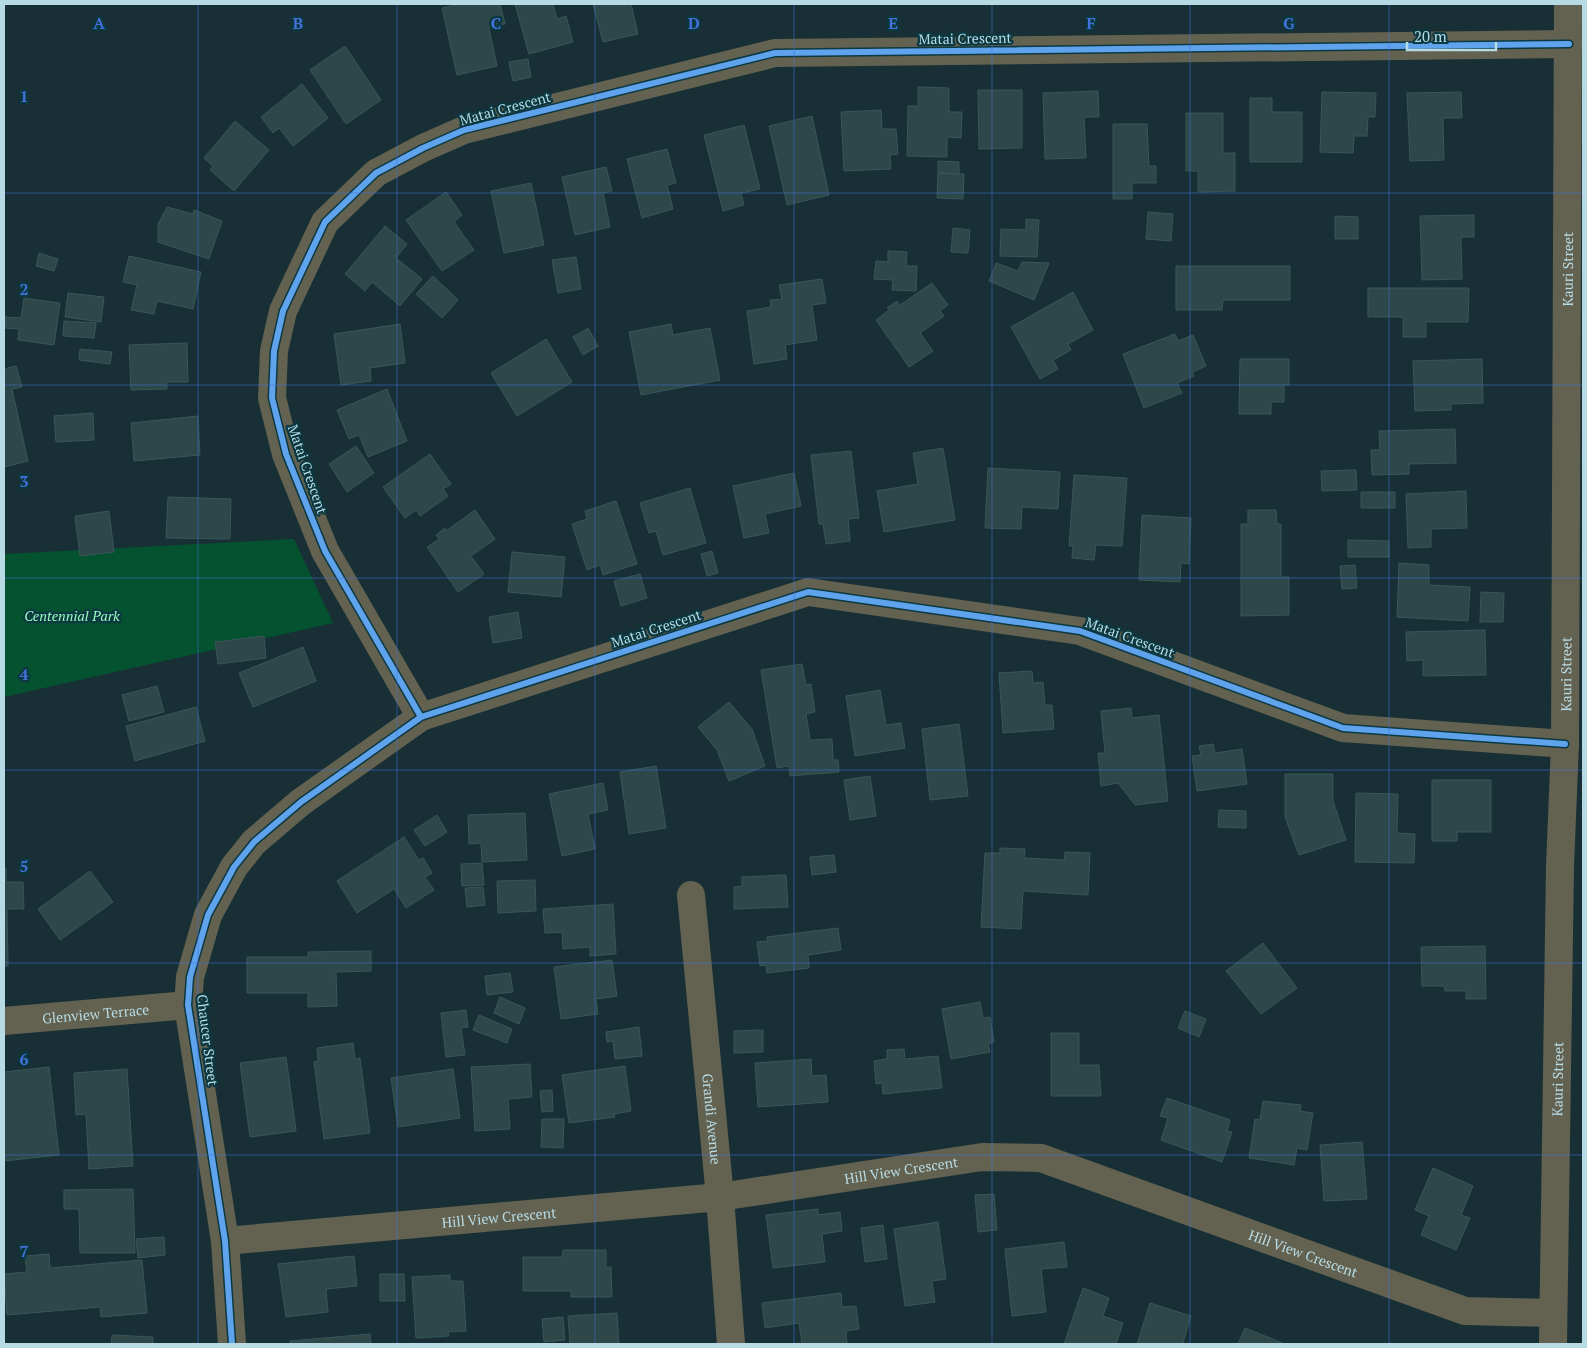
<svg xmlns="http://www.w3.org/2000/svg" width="1587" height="1348" font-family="'PT Serif',serif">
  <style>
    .green { fill: #045230 }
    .building { fill: #2e4749; stroke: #395659 }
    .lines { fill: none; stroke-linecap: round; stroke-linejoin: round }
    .street { stroke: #636250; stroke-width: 28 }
    .cycleway-casing { stroke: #0c3841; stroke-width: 9 }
    .cycleway { stroke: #60a3ed; stroke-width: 6 }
    .grid { fill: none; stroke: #4471db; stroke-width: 1; stroke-opacity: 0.55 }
    .labels { text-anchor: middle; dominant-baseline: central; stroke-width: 4.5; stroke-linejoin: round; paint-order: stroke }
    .street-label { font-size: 14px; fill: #b7dbe5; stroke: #0c3841 }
    .park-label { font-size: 14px; font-style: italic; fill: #99fbbc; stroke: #0c3841 }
    .grid-label { font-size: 16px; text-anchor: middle; font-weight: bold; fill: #4471db; stroke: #0c3841; stroke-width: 4.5; stroke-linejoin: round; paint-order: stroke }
  </style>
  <rect width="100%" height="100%" fill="#183035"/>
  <path class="green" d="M294,539L333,623L4,697V554Z"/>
  <path class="building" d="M460,4H500L505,24L489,28L497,66L457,75L442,8Z
    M515,4H553L557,19L566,16L573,42L529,54Z
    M593,4H631L638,34L603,42Z
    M345,46L381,100L346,124L310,70Z
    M528,59L531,77L513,81L509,62Z
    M302,84L328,118L293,146L279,128L273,133L261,117Z
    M918,87L949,88V112H962L961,138L947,137V157L907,156L908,106H918Z
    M978,90H1022V148L979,149Z
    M1098,91L1099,117H1084L1086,158L1045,159L1043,93Z
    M1322,92L1376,93L1375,117H1368L1367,136H1354L1353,153L1320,152Z
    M1461,92L1462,118H1443L1444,160L1410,161L1407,93Z
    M1250,98H1272V112H1302V162H1250Z
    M881,110L882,129H896L898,154L890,155L891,169L844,171L841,112Z
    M1186,113H1223V153H1235V191L1198,192V171H1186Z
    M812,116L829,195L787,205L769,126Z
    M235,121L269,150L234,191L210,170L213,166L204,158Z
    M1113,124H1147L1149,166H1156V183H1132V199H1113Z
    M744,125L760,189L741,193L744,205L723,211L704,135Z
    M667,149L676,183L667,185L673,209L642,218L627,159Z
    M938,161L959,162V174L938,173Z
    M606,167L612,191L603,193L610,227L575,235L562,177Z
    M938,173L964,174L963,199L937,198Z
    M531,183L544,245L504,253L491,191Z
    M446,192L462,215L454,222L474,250L442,271L406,220Z
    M167,207L193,214L194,210L222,221L209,259L158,242V224Z
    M1148,212L1173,214L1171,241L1146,239Z
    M1474,215V237H1461L1462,279L1422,280L1420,216Z
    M1335,216L1358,217V239H1335Z
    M1026,219L1039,220L1037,257L1000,256L1001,229L1026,230Z
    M385,226L407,244L396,258L422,279L400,306L372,282L365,291L345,274Z
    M953,228L970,230L968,253L951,252Z
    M888,251L907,252L906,266H917L916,291L892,290L893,280L874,279L876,261L888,262Z
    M39,253L58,259L54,271L36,266Z
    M129,256L201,272L193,309L157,301L154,314L131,310L137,285L123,282Z
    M576,257L581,289L558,293L552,260Z
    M1022,262L1049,263L1034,300L989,281L996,263L1018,271Z
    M1176,266H1290V300H1223L1222,310H1176Z
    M433,276L458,300L442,318L416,294Z
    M822,279L826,303L812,305L817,340L785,345L787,359L754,364L747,311L771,307L770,300L782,299L779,285Z
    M932,283L948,305L940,311L944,316L920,333L933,351L909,367L876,320L889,310L887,308L897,301L900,305Z
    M1368,288H1469L1468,322H1426V337H1403V317H1368Z
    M1073,292L1093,330L1068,344L1071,350L1053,360L1058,369L1040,379L1011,327Z
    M68,293L104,297L101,322L65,317Z
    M24,298L60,303L54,345L18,340L19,329L5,328V317L21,318Z
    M64,321L96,323L94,338L63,336Z
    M400,324L405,363L370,368L371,381L341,385L334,334Z
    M671,324L673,335L710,328L720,380L641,395L629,332Z
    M588,328L598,346L583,355L573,337Z
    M1175,334L1178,341L1193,335L1206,366L1192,372L1194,376L1177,383L1182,393L1144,408L1123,354Z
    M546,339L572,382L517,416L491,373Z
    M187,343L188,382H167V389L131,390L129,345Z
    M80,349L112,352L110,364L79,360Z
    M1240,359H1289V385H1284V402H1271V414H1239Z
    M1482,359L1483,403L1451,404V410L1415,411L1413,361Z
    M16,366L22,387L12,389L28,461L4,467V369Z
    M387,389L407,441L368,457L359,435L349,439L337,410Z
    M93,413L94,440L56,442L54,416Z
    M198,416L200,455L134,461L131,423Z
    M1455,429L1456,463L1409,464V474L1372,475L1371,450H1380L1379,431Z
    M356,446L374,473L347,492L329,464Z
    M943,448L955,520L884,532L877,491L918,484L913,453Z
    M851,451L859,518L848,519L850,541L826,544L823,524H819L811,455Z
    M430,454L451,484L443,489L448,496L420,516L416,510L405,518L383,487Z
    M988,468L1060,472L1058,509L1022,507L1021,529L985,528Z
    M1356,470L1357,490L1322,491L1321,471Z
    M794,473L801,506L765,514L769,533L744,538L733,486Z
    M1074,475L1127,478L1122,546L1096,545L1094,560L1072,558L1073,546H1069Z
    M690,488L706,543L663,555L656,531L649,533L640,503Z
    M1466,491L1467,528L1431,529V547L1408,548L1406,494Z
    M1361,492H1395V508H1361Z
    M168,497L231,499L230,539L166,538Z
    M616,501L637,564L603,575L600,565L587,570L572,524L587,519L585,511Z
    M475,510L495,539L471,556L484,574L458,592L427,547L439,539L436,535L445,528L446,531Z
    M1248,510H1276L1277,524H1281V577H1289V615L1241,616V524H1248Z
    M109,511L114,552L80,556L75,516Z
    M1142,515L1191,518L1189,564L1181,563L1180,582L1139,580Z
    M1348,540L1389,541V557H1348Z
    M712,551L718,573L707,576L701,554Z
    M512,552L565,557L561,597L508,592Z
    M1399,563L1429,565V585L1470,587L1468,621L1397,617Z
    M1355,565L1357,588L1342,589L1340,566Z
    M640,574L647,598L621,606L614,581Z
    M1481,592L1504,593L1503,622H1480Z
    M518,612L522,638L493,643L489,617Z
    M1485,630L1486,675L1423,676V660L1407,661L1406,632Z
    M264,636L266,658L218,664L215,642Z
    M303,647L316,681L253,707L239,673Z
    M802,664L806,685L811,684L815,712L806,714L810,740L832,739L833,760H838L839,772L790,776L789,766L777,768L761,670Z
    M1032,671L1033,683L1043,682L1045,705H1052L1054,729L1003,733L999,673Z
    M157,686L164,712L129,721L122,695Z
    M880,690L886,725L901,723L905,748L855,756L846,696Z
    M729,702L752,729L765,766L729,781L717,750L698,727Z
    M196,707L205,741L135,761L126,726Z
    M1131,708L1132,718L1159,715L1168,801L1135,805L1118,783L1101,786L1098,753H1105L1101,711Z
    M959,724L968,796L930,800L922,729Z
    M1213,744L1215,753L1242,749L1247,784L1197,791L1192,756L1201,755L1199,746Z
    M656,766L666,828L629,834L620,772Z
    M1285,774H1333V801L1346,840L1299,855L1285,817Z
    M870,776L876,816L850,820L844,780Z
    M1432,780H1491V832H1457V841H1432Z
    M603,783L608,810L588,814L595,849L562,856L549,794Z
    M1356,793L1398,794L1397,833L1415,834L1414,863L1355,862Z
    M1219,810L1246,811V828L1218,827Z
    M525,813L527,860L482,862L481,843L469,844L468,815Z
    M437,815L447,832L425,846L414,830Z
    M404,837L419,860L423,858L432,873L425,877L434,890L406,908L394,889L357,913L337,881Z
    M1000,848L1025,849L1024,858L1064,860L1065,852L1090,853L1088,895L1023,891L1021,929L981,927L985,853H1000Z
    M834,855L836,872L812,875L810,857Z
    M482,863L484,885L462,886L461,864Z
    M4,868H6V882H23L24,909H7L8,966H4Z
    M90,871L113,902L60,940L38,909Z
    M786,875L788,907L734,909V887L742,886V877Z
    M535,880L536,911L498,913L497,881Z
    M483,887L485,905L467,907L465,888Z
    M613,904L616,954L590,956V947L563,949L562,932L545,933L543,909Z
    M838,928L841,950L808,955L809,968L767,973L766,965L760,966L757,942L768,941L767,937Z
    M1263,943L1297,988L1261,1014L1226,971Z
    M1485,946L1486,999H1466V991H1445L1444,986H1422L1421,947Z
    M371,951V971L336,972L337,1006L308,1007V993H247V957H308V952Z
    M612,960L617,996L596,999L598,1014L561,1019L554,967Z
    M510,973L513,992L487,995L485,976Z
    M500,997L525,1008L519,1024L494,1013Z
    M980,1002L983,1018L990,1017L994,1042L988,1044L990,1052L951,1059L942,1009Z
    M466,1010L468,1027L461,1028L465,1055L446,1057L441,1013Z
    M1185,1011L1206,1019L1199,1037L1178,1028Z
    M479,1015L512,1029L507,1043L473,1030Z
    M639,1027L642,1056L615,1059L613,1041L607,1042L606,1032Z
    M763,1030V1052L734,1053V1031Z
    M1051,1033H1079V1065H1099L1101,1096H1051Z
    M353,1043L355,1059L360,1058L370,1133L324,1139L314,1062L318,1061L317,1048Z
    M904,1049L905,1059L938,1056L942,1088L883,1094L882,1083L876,1084L874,1061L887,1059V1050Z
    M286,1057L296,1131L250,1137L240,1063Z
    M811,1059L812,1076L826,1075L828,1102L758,1107L755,1063Z
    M530,1064L532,1097L508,1099L510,1129L475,1131L471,1067Z
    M625,1066L631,1111L614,1114L615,1117L569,1123L562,1075Z
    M49,1067L59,1155L4,1161V1072Z
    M127,1069L133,1166L89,1169L86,1114L76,1115L74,1073Z
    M453,1069L460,1118L398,1127L391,1078Z
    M552,1090L553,1111L542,1112L540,1091Z
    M1167,1098L1230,1120L1227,1131L1232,1132L1222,1162L1161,1140L1168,1118L1160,1116Z
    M1263,1101L1301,1105L1300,1111L1313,1113L1307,1150L1297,1148L1294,1165L1249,1158L1255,1119L1260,1120Z
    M542,1119H564L563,1148L541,1147Z
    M1362,1142L1367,1199L1324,1201L1320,1145Z
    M1433,1168L1473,1186L1461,1215L1470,1218L1456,1250L1421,1235L1429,1216L1415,1210Z
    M133,1189L135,1253H80L79,1209H64V1190Z
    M994,1194L997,1230L978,1232L975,1195Z
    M818,1209V1215L840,1212L842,1231L822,1234L825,1262L773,1268L766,1215Z
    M938,1222L946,1279L932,1281L935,1302L905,1306L894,1229Z
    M883,1225L887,1259L865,1262L861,1228Z
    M164,1237L165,1255L138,1258L136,1239Z
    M1064,1242L1067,1267L1041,1269L1046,1312L1012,1316L1005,1249Z
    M563,1250H606V1267H611L612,1297H571V1291H523V1257H562Z
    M49,1254L50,1268L142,1260L147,1313L101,1317L100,1307L7,1315L4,1274L27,1272L25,1256Z
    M354,1256L357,1286L326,1289L328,1312L286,1317L278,1264Z
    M380,1274H404L405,1301H380Z
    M450,1275V1281H463L466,1331L448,1332L449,1336L416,1338L412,1277Z
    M1083,1288L1109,1298L1103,1316L1123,1323L1116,1344H1064Z
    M841,1293L842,1307L856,1306L859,1329L846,1331L847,1344H802L799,1323L765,1328L762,1303Z
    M1150,1303L1191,1316L1183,1343L1187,1344H1137Z
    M617,1313L619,1344H570L568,1316Z
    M563,1317L565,1340L544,1342L542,1319Z
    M1245,1328L1285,1344H1238Z
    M370,1334L371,1344H290V1341Z
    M112,1335L153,1337V1344H111Z"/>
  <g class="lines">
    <g class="street">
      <path d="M421,717L325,551L286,454L272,398L274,351L283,311L325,222L376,173L423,148L464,130L775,53L1569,44"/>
      <path id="s1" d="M691,895L720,1197L731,1344"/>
      <path id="s2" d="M4,1021L188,1005"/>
      <path id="s3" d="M225,1241L720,1197L982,1157L1041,1158L1465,1311L1553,1313"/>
      <path d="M232,1344L225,1241L188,1005L190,977L208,915L234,867L254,842L301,802L421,717L808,592L1080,631L1343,728L1565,744"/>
      <path id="s4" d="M1553,1344L1560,866L1565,744L1568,4"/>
    </g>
    <defs>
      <path id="cycleway" d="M421,717L325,551L286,454L272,398L274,351L283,311L325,222L376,173L423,148L464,130L775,53L1569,44
        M232,1344L225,1241L188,1005L190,977L208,915L234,867L254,842L301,802L421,717L808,592L1080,631L1343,728L1565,744"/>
    </defs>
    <use href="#cycleway" class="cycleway-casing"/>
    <use href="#cycleway" class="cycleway"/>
  </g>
  <path class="grid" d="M198,4V1344M397,4V1344M595,4V1344M794,4V1344M992,4V1344M1190,4V1344M1389,4V1344M4,193H1583M4,385H1583M4,578H1583M4,770H1583M4,963H1583M4,1155H1583"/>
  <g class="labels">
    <g class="street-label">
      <text transform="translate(965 38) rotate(-1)">Matai Crescent</text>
      <text transform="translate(505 108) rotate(-15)">Matai Crescent</text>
      <text stroke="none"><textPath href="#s4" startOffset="1075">Kauri Street</textPath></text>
      <text transform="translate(308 469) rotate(71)">Matai Crescent</text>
      <text transform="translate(656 628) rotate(-18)">Matai Crescent</text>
      <text transform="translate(1130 637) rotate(20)">Matai Crescent</text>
      <text stroke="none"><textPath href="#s4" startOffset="670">Kauri Street</textPath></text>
      <text stroke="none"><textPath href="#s2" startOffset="92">Glenview Terrace</textPath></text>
      <text transform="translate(208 1040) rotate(83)">Chaucer Street</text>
      <text stroke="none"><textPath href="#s4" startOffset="265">Kauri Street</textPath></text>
      <text stroke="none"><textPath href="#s1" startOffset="225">Grandi Avenue</textPath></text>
      <text stroke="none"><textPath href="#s3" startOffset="680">Hill View Crescent</textPath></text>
      <text stroke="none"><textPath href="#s3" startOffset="275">Hill View Crescent</textPath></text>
      <text stroke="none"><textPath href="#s3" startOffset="1100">Hill View Crescent</textPath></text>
    </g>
    <g class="park-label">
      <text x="72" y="615">Centennial Park</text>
    </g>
  </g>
  <g class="grid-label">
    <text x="99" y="29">A</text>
    <text x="298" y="29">B</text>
    <text x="496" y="29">C</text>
    <text x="694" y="29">D</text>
    <text x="893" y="29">E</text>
    <text x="1091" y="29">F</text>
    <text x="1289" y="29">G</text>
    <text x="24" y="102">1</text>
    <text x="24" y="295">2</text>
    <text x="24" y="487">3</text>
    <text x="24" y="680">4</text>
    <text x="24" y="872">5</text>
    <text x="24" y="1065">6</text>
    <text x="24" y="1257">7</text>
  </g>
  <rect width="1587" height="1348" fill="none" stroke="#b7dbe5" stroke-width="10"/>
  <path d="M1407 42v8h89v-8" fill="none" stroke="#b7dbe5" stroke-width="2.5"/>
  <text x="1414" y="42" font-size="15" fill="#b7dbe5" stroke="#0c3841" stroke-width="4" paint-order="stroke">20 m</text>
</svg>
